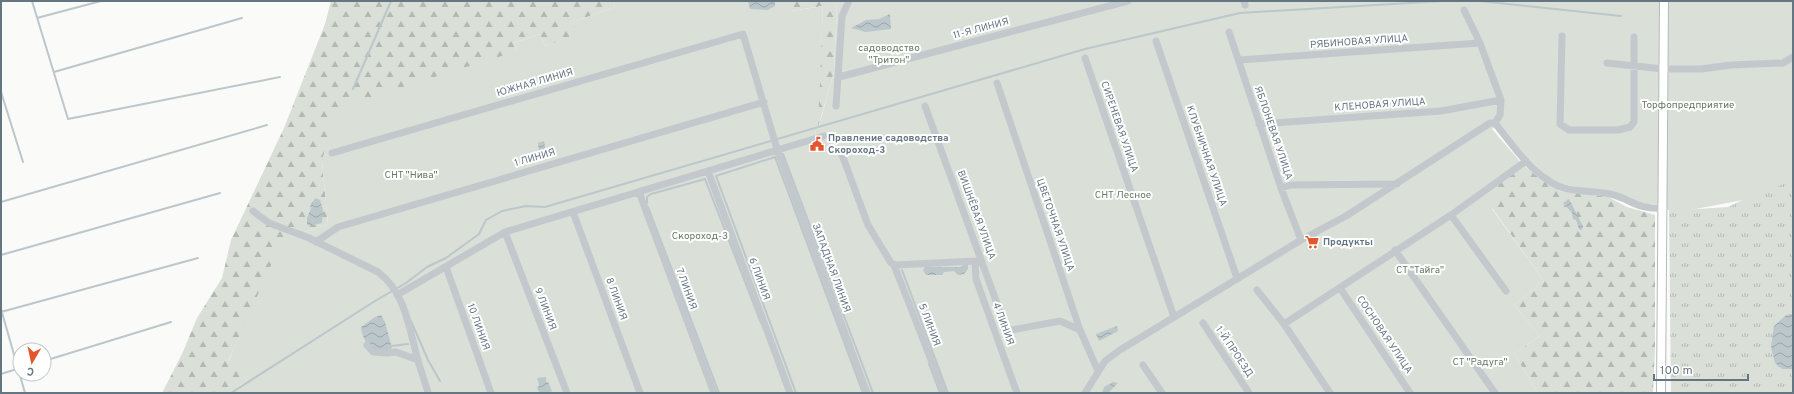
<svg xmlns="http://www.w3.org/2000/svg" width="1794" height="394" font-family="Overpass,sans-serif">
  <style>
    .grass { fill: url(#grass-tufts) }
    .forest { fill: url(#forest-firs) }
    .garden { fill: #dadfd7 }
    .water { fill: url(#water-waves) }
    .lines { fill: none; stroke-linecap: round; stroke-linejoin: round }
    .stream { stroke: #bbc7cb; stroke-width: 2 }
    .major-casing { stroke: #b5babe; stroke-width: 10 }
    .minor { stroke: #c3c8cc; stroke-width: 7 }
    .major { stroke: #fff; stroke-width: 8 }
    .labels { text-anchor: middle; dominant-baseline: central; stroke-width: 4; stroke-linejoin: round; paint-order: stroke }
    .street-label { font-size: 10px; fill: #657683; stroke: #fff }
    .park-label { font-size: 10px; fill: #687a64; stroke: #fff }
    .poi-label { font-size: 10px; font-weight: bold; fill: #657683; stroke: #fff; text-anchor: start }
  </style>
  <defs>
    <pattern id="grass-tufts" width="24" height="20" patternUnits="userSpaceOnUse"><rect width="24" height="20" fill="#dadfd7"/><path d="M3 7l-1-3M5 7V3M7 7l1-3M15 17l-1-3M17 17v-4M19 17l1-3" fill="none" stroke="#b4b9b4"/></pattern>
    <pattern id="forest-firs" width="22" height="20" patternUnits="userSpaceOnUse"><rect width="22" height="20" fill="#dadfd7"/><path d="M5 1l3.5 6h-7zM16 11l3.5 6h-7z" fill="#b4b9b4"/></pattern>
    <pattern id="water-waves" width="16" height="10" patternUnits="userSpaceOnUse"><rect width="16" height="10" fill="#bbc7cb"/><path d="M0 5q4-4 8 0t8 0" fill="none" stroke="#9ca6aa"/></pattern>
  </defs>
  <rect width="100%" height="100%" fill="#fafaf8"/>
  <path class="grass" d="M1793,175V393H1671L1669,211L1728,207Z"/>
  <path class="forest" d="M331,1H618L614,2L615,7L573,22L578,35L545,46L540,34L514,43L517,51L322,161L328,224L298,234L246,323L228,361L247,380L231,393H162L182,354L197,318L222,278L231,240L284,128L325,24Z
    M793,1H837L834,72L817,131L823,6L791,11Z
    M1523,165L1539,178L1560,191L1608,197L1627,207L1655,215V348L1653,393H1538L1514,354L1540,336L1514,305L1544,281L1492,208L1489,187Z"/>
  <path class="garden" d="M618,1H793L792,11L823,6L818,129L834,72L837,1H1793V179L1753,198L1675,213L1655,204H1641L1621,195L1562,184L1548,177L1524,155L1498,125L1492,129L1523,165L1489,188L1500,202L1492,209L1544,281L1514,305L1540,336L1514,354L1538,393H231L247,380L228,362L286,231L298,234L328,224L322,161L330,126L342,106L517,51L514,43L540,34L545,46L577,35L573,22L615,7L614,2Z"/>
  <path class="water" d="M748,1H775V6L768,10L750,9Z
    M890,14L891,29L866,32L851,28L866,20L879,19Z
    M544,141L546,152L542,155L539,152L538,143Z
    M315,198L320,200L323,210L322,223L309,226L307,224V218Z
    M1569,199L1583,226L1582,230L1579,229L1576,220L1573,219L1572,213L1563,203Z
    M965,264L968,265V269L964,274L958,275L954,271L944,272L942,275H926L923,270L925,267H960Z
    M1793,314V369H1782L1775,363L1771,347L1774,326L1786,315Z
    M381,315L385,322L392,348C377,357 362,343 361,327L375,317Z
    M1117,326L1118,331L1099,341L1096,334Z
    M546,377V382H548L552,391L548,393H540L537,389L539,385L537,378Z
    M1113,382L1118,383L1108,393H1102L1104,387Z"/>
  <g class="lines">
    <path class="stream" d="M32,1L68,119L280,77
      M1480,1L1621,16
      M37,18L101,1
      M54,72L242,18
      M353,89L391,1
      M1,92L23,162
      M783,154L873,393
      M1,202L267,125
      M647,203V197L651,194L705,179L761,323
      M648,207L719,393
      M1,255L220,193
      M902,270L948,393
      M1,309L25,393
      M1,312L198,258
      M411,321L428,360L440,381
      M392,346L408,344
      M44,361L171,322
      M929,364L940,393
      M1,374L20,368
      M231,393L375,301L406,283L427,267L446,258L479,234L486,220L502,211L526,206L545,207L1085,49L1240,13L1443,1
      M796,393L716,176L775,157L863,393"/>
    <defs>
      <path id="major" d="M1661,393L1664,1"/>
    </defs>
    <use href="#major" class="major-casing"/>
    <path class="minor" d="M1244,1L1245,5
      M1464,10L1480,43L1501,100L1500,115L1495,123
      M1229,32L1281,188L1301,240
      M1562,36L1560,124L1569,130H1618L1630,127L1634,122V37
      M1156,41L1237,278
      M1085,58L1174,317
      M1239,60L1480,43
      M1607,63L1663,69H1701L1731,65L1783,63L1793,57
      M839,77L1128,1
      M997,83L1080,330L1098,371
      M836,106L842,16L849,1
      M925,106L1007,331L1060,321L1080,330
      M1259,124L1441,111L1501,100
      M841,152L868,225L891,263L896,265L975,261L982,263
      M332,153L743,34L777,149L867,393
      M708,171L790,393
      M1281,188L1291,185L1397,184
      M639,192L714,393
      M253,211L269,223L309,238L378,272C405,292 409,327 417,357C420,369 425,381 428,393
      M573,212L640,393
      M1451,215L1506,291
      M505,232L567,393
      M316,242L338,227L764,102
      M1395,250L1495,393
      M975,261L976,279L1017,393
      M894,265L944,393
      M446,267L491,393
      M1340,288L1410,393
      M1257,290L1284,324L1330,393
      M397,295L505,232L824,136
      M1203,323L1249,393
      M1284,324L1451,215L1526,161
      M367,345L373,352L387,353L396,352L418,360
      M1143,365L1162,393
      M1085,393L1105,361L1120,350L1301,240L1346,216L1490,123H1495C1513,146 1531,173 1558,186C1574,193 1593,190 1610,194C1632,199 1636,210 1663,208"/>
    <use href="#major" class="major"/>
  </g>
  <defs>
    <symbol id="civic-bare" viewBox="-9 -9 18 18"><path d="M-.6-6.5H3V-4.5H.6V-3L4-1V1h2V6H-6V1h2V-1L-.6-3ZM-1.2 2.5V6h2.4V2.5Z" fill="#e4572e" stroke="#fff" stroke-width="2.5" paint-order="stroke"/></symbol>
    <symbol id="supermarket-bare" viewBox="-9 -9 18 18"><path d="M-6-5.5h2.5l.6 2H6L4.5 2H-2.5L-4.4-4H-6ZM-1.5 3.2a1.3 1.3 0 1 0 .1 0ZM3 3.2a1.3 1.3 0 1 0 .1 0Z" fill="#e4572e" stroke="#fff" stroke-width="2.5" paint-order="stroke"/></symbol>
  </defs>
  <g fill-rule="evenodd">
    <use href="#civic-bare" x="807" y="134" width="20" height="20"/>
    <use href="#supermarket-bare" x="1302" y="232" width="20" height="20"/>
  </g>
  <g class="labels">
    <g class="street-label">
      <text transform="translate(981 29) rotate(-15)">11-Я ЛИНИЯ</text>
      <text transform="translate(1359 42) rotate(-4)">РЯБИНОВАЯ УЛИЦА</text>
      <text transform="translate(535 83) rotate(-16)">ЮЖНАЯ ЛИНИЯ</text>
      <text transform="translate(1380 105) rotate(-4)">КЛЕНОВАЯ УЛИЦА</text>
      <text transform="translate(1119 127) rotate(71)">СИРЕНЕВАЯ УЛИЦА</text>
      <text transform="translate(1273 133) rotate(71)">ЯБЛОНЕВАЯ УЛИЦА</text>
      <text transform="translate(1206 156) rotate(71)">КЛУБНИЧНАЯ УЛИЦА</text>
      <text transform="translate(535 158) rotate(-16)">1 ЛИНИЯ</text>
      <text transform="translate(976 215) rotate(70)">ВИШНЁВАЯ УЛИЦА</text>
      <text transform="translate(1055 225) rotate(71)">ЦВЕТОЧНАЯ УЛИЦА</text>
      <text transform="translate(831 268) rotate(70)">ЗАПАДНАЯ ЛИНИЯ</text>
      <text transform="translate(759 279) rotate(70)">6 ЛИНИЯ</text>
      <text transform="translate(686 289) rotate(70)">7 ЛИНИЯ</text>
      <text transform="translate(616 299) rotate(70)">8 ЛИНИЯ</text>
      <text transform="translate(545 309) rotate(69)">9 ЛИНИЯ</text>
      <text transform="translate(1003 324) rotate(70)">4 ЛИНИЯ</text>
      <text transform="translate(929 325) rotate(69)">5 ЛИНИЯ</text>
      <text transform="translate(478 327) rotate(70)">10 ЛИНИЯ</text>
      <text transform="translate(1384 335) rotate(56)">СОСНОВАЯ УЛИЦА</text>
      <text transform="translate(1234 352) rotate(56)">1-Й ПРОЕЗД</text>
    </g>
    <g class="park-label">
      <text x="889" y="48">садоводство<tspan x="889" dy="12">"Тритон"</tspan></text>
      <text x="1688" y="105">Торфопредприятие</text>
      <text x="411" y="175">СНТ "Нива"</text>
      <text x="1123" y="195">СНТ Лесное</text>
      <text x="700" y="236">Скороход-3</text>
      <text x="1420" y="270">СТ "Тайга"</text>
      <text x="1480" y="362">СТ "Радуга"</text>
    </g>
    <g class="poi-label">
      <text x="828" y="138">Правление садоводства<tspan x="828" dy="12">Скороход-3</tspan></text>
      <text x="1323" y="242">Продукты</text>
    </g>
  </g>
  <rect width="1794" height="394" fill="none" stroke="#657683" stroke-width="4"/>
  <g transform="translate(32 362) rotate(189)"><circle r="19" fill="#ffffff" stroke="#c1c8cd"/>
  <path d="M0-3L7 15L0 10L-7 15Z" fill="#e4572e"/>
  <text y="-6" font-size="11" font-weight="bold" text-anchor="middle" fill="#657683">С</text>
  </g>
  <path d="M1654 374v6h94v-6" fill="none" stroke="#657683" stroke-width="2"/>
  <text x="1660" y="374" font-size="12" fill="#657683" stroke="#ffffff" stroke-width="3" paint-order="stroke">100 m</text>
</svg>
